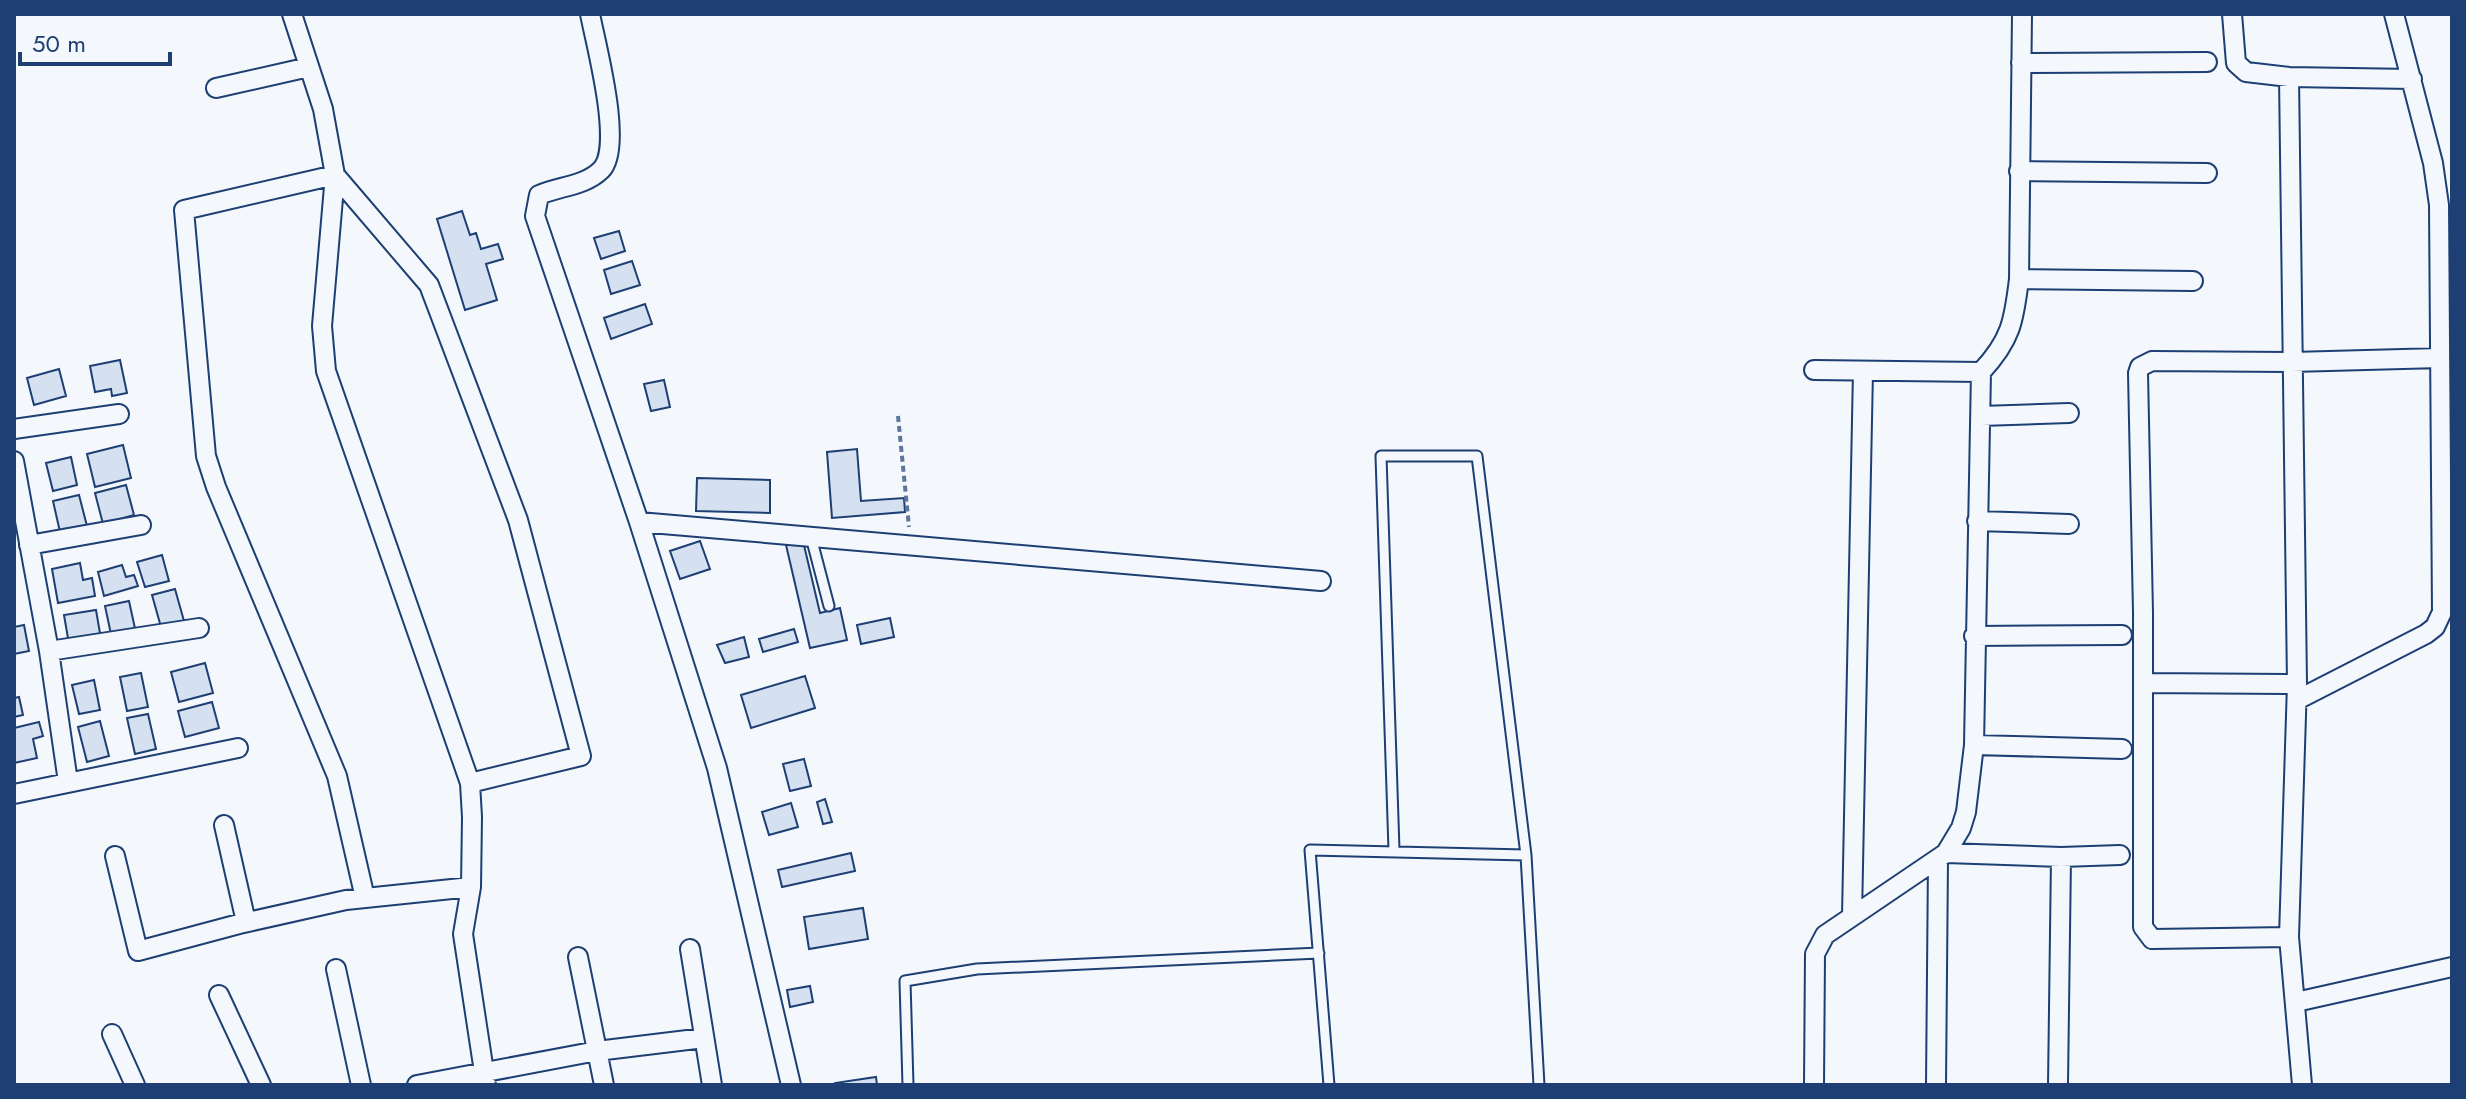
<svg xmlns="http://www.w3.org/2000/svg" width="2466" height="1099" font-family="Jost,sans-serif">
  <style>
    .building { fill: #d5e0f0; stroke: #1d3f73; stroke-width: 2 }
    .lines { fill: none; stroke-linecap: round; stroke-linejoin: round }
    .service-casing { stroke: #1d3f73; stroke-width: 13 }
    .minor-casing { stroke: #1d3f73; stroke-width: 22 }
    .path { stroke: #5e769c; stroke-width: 4; stroke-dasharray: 6 4; stroke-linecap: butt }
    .service { stroke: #f4f7fb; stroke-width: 9 }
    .minor { stroke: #f4f7fb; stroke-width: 18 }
  </style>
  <rect width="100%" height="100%" fill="#f4f7fb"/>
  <path class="building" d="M462,211L470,235L476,233L481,249L498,244L503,259L486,264L497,300L465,310L437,219Z
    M619,231L625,251L601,259L594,238Z
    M632,261L640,285L611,294L604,270Z
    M645,304L652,324L611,339L604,318Z
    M120,360L127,393L112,396L111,389L95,392L90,366Z
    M59,369L66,396L34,405L27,378Z
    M664,380L670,407L651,411L644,384Z
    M123,445L131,478L95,487L87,454Z
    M857,449L861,501L904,498L905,512L832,518L827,452Z
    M71,457L77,485L53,491L46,463Z
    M697,478L770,480V513L696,511Z
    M126,485L134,515L103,524L95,493Z
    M79,495L87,526L60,532L53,501Z
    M700,541L710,569L680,579L670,551Z
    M803,541L820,613L840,608L847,640L810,648L786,545Z
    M162,555L169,581L145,587L137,562Z
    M80,563L83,580L92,578L95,596L58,603L52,569Z
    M122,565L126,577L134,575L138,586L104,596L98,572Z
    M175,589L184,621L161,627L152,595Z
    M129,601L136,633L112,639L105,606Z
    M96,610L101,639L69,644L64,615Z
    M890,618L894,637L861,644L857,625Z
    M24,625L29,651L14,654V627Z
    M794,629L798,642L763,652L759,639Z
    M744,637L749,657L725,663L717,645Z
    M205,663L213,693L179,702L171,672Z
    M141,673L148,707L127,711L120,677Z
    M805,676L815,708L751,728L741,695Z
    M94,680L100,710L79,714L72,685Z
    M19,697L23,715L14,717V698Z
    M212,702L219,728L185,737L178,711Z
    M148,714L156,749L135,754L127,718Z
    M100,721L109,756L87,762L78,727Z
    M39,722L43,736L33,739L37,758L14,763V728Z
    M804,759L811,786L790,791L783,764Z
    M825,799L832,822L823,824L817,802Z
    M791,803L798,827L769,835L762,812Z
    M851,853L855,871L782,887L778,870Z
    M863,908L868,939L809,949L804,917Z
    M810,986L813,1002L790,1007L787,990Z
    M876,1077L877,1085H835V1083Z"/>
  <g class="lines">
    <defs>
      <path id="service" d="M811,537L829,606
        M1394,850L1381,456H1477L1526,855L1539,1085
        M908,1085L905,981L977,969L1319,953
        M1329,1085L1310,850L1526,855"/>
      <path id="minor" d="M292,14L323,109L335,175L322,326L326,371L470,783L472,817L471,887L463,934L486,1085
        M590,14C596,45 624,148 601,170C585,186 560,186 539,195L535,216L639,522L717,768L791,1085
        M2232,14L2236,63L2246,72L2289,77L2412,79
        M2021,63L2207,62
        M2289,77L2297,684L2289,937L2302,1085
        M216,88L309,67
        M2019,171L2207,173
        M2019,279L2193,281
        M1814,370L1981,372
        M1981,416L2069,413
        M14,429L119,414
        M14,461L49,651L68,782
        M1977,521L2069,524
        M639,522L1321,581
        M29,545L141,525
        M1974,636L2122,635
        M49,651L199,628
        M2144,683L2297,684
        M2297,700L2426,634L2435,627L2442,612L2439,205L2433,163L2394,14
        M1974,745L2122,749
        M14,794L238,748
        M224,825L246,922
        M1946,853L2061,857L2120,855
        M115,856L138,951L239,924L346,900L471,887
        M365,898L337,776L216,487L206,456L184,210L335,175L429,285L518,520L581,756L470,783
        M1852,916L1863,371
        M2289,937L2152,939L2143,927V612L2138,373L2140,367L2152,361L2292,362L2440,358
        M690,949L712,1085
        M578,957L604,1085
        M336,969L361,1085
        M219,995L261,1085
        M2296,1002L2452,967
        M112,1034L135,1085
        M417,1085L597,1051L704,1038
        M1814,1085L1815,954L1825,935L1946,853L1961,828L1966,812L1974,745L1981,372C2011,340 2014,321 2019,279L2022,14
        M1936,1085L1938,860
        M2058,1085L2061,857"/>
    </defs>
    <use href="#service" class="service-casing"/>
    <use href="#minor" class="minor-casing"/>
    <path class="path" d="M898,416L909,527"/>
    <use href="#service" class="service"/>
    <use href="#minor" class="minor"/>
  </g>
  <rect width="2466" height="1099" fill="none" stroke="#1d3f73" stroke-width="32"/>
  <path d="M20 52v12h150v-12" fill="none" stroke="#1d3f73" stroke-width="4"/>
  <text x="32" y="52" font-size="24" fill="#1d3f73" stroke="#f4f7fb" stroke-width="6" paint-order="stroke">50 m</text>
</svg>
